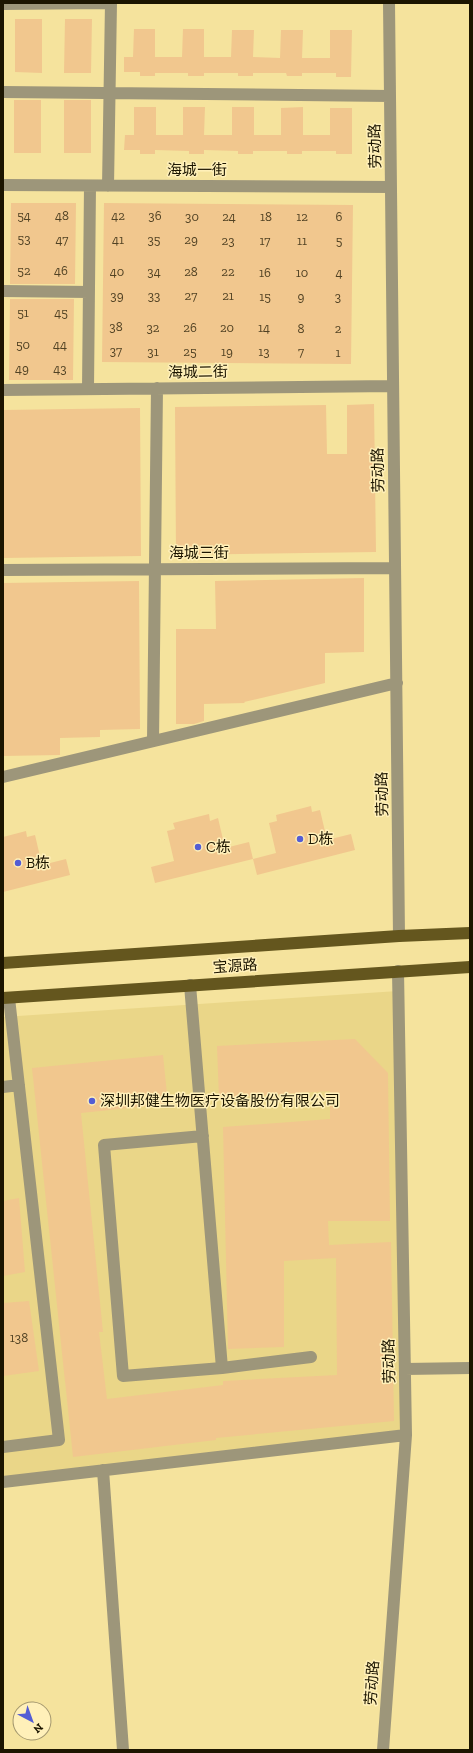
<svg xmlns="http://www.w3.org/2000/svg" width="473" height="1753" font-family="'Zilla Slab','Noto Sans SC',serif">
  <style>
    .built { fill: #ead688 }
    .building { fill: #f1c78e }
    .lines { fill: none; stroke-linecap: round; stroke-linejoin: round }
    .minor { stroke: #9d967a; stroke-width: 12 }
    .major { stroke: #64561e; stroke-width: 12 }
    .poi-dot { fill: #545dd4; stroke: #fff0b9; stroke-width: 1.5 }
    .labels { text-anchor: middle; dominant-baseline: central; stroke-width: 3; stroke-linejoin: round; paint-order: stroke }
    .number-label { font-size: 13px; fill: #514224 }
    .street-label { font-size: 15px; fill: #1c1500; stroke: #fff0b9 }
    .poi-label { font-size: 15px; fill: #1c1500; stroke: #fff0b9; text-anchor: start }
  </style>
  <rect width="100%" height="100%" fill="#f5e39d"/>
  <path class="built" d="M398,991L406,1435L3,1482V1017Z"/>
  <path class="building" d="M15,19H42V73L15,72Z
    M65,19H92L91,73H64Z
    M134,29H155V57H182L183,29H204V57H231L232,30H254L253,57L280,58L281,30H303L302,58H330V30H352L351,77H336V73H302V76H287L286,73H253V76H238V73H204V76H188V73H155V76H140V72H124V57H133Z
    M14,100H41V153H14Z
    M64,100H91V153H64Z
    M134,107H156V135H183V107H205L204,135H232V107H254V135H281V108L303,107V135H330V108H352V154H336V151H302V154H287V151H253V154H238V151L204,150V154H189V151L155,150V154H140V150H124L125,135H134Z
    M11,203H76L75,284H10Z
    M104,203L353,205L351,364L102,362Z
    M10,299H74L73,380H9Z
    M374,404L376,552L176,555L175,407L326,405L327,454H347V405Z
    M140,408L141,556L3,558V410Z
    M364,578V652L325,653V683L244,702L245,703L204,704V721L194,724H176V629H216L215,581Z
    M139,581L140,729L100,730V737L60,738V755L3,756V583Z
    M311,806L312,812L320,810L327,840L351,834L355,850L257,875L253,859L276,853L269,823L277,821L276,815Z
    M209,814L210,821L218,818L225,848L249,842L253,859L155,883L151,867L174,861L167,831L175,829L173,823Z
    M26,831L27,837L35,835L42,865L66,859L70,875L3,892V837Z
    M355,1039L388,1073L390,1221H328L329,1245L391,1242L394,1421L216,1438V1440L73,1457L32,1068L163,1055L168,1104L81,1113L103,1332H99L107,1399L223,1385V1381L337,1375L336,1258L284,1261V1347L228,1349L223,1127L330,1119V1091L219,1098L217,1046Z
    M19,1198L25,1272L3,1276V1201Z
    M29,1301L39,1371L3,1376V1303Z"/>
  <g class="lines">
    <path class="minor" d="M389,3L399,936
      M3,4L106,3
      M3,92L390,96
      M3,185L391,187
      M108,186L111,3
      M3,291L89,292
      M88,389L90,186
      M3,390L393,386
      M3,570L395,568
      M153,741L157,388
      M3,777L397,683
      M190,985L222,1368L311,1357
      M3,1087L19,1085
      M203,1136L104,1145L123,1376L222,1368
      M405,1369L470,1368
      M3,1447L59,1440L9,998
      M103,1470L123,1750
      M3,1482L406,1435
      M383,1750L406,1435L398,971"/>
    <path class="major" d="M3,963L399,936L470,933
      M3,998L470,967"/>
  </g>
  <g class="poi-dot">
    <circle cx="300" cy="839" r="4"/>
    <circle cx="198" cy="847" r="4"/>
    <circle cx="18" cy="863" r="4"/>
    <circle cx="92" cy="1101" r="4"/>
  </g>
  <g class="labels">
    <g class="number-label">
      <text x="24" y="215">54</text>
      <text x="62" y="215">48</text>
      <text x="118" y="215">42</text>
      <text x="155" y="215">36</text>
      <text x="192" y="216">30</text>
      <text x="229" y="216">24</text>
      <text x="266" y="216">18</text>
      <text x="302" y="216">12</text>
      <text x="339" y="216">6</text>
      <text x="24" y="238">53</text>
      <text x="62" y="239">47</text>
      <text x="118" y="239">41</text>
      <text x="154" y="239">35</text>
      <text x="191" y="239">29</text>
      <text x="228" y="240">23</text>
      <text x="265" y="240">17</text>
      <text x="302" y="240">11</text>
      <text x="339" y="240">5</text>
      <text x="24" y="270">52</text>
      <text x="61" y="270">46</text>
      <text x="117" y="271">40</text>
      <text x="154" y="271">34</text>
      <text x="191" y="271">28</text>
      <text x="228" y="271">22</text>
      <text x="265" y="272">16</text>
      <text x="302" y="272">10</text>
      <text x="339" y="272">4</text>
      <text x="117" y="295">39</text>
      <text x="154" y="295">33</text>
      <text x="191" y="295">27</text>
      <text x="228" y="295">21</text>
      <text x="265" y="296">15</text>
      <text x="301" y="296">9</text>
      <text x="338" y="296">3</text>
      <text x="23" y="312">51</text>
      <text x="61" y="312">45</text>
      <text x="116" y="326">38</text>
      <text x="153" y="327">32</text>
      <text x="190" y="327">26</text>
      <text x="227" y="327">20</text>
      <text x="264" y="327">14</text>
      <text x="301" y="328">8</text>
      <text x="338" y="328">2</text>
      <text x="23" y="344">50</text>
      <text x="60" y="344">44</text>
      <text x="116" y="350">37</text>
      <text x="153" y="351">31</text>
      <text x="190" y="351">25</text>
      <text x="227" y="351">19</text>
      <text x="264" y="351">13</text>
      <text x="301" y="351">7</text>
      <text x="338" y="352">1</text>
      <text x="22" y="368">49</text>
      <text x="60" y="368">43</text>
      <text x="19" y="1337">138</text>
    </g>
    <g class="street-label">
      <text transform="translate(375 146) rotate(-91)">劳动路</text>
      <text x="197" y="170">海城一街</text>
      <text transform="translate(198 372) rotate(-1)">海城二街</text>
      <text transform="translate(378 470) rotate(-91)">劳动路</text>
      <text x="199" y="553">海城三街</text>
      <text transform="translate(382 794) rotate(-91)">劳动路</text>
      <text transform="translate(235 966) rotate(-4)">宝源路</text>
      <text transform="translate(389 1361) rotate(-91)">劳动路</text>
      <text transform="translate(372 1683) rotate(-86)">劳动路</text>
    </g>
    <g class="poi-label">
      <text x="308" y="839">D栋</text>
      <text x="206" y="847">C栋</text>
      <text x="26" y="863">B栋</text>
      <text x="100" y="1101">深圳邦健生物医疗设备股份有限公司</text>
    </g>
  </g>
  <rect width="473" height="1753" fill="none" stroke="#1c1500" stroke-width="8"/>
  <g transform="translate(32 1721) rotate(139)"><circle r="19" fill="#fff0b9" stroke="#a4986f"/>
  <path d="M0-3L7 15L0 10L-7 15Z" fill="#545dd4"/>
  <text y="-6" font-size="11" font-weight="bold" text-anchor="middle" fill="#1c1500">N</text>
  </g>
</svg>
